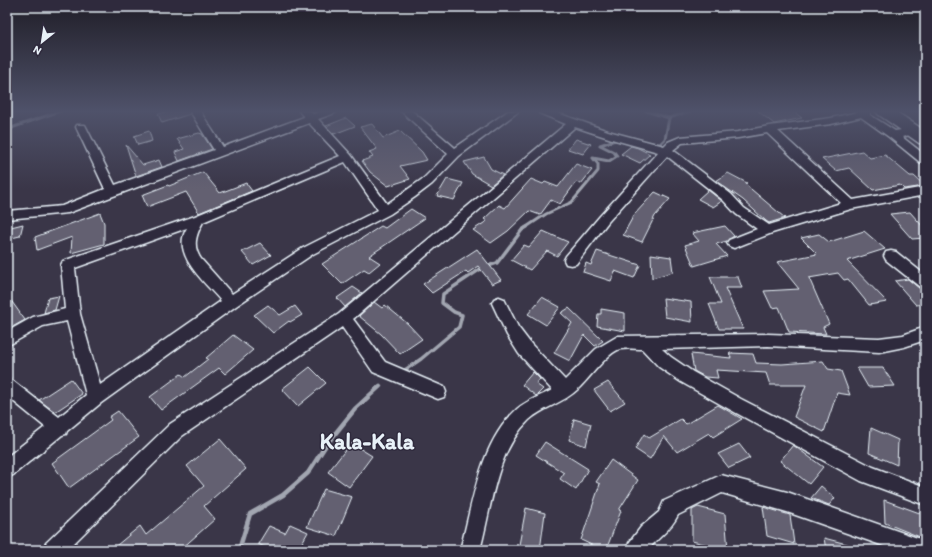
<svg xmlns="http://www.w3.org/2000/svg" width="932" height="557" font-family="Itim,sans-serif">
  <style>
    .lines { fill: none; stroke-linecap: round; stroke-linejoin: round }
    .stream-far2 { stroke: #a2a6b1; stroke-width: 3 }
    .stream-far1 { stroke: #a2a6b1; stroke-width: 3.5 }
    .stream { stroke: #a2a6b1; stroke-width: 4.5 }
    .building { fill: #636171; stroke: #e8f1f8 }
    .street-casing { stroke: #e8f1f8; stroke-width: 3 }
    .highway-casing { stroke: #e8f1f8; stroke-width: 3 }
    .street { fill: #2f2a3d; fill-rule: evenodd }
    .highway { fill: #2f2a3d; fill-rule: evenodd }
    .labels { text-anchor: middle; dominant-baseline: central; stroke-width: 3; stroke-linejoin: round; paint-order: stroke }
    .near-district-label { font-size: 22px; font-weight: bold; fill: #e8f1f8; stroke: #2f2a3d }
  </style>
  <rect width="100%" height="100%" fill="#3a3648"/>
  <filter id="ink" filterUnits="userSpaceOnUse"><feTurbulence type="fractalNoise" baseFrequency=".025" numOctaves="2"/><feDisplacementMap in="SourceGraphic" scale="8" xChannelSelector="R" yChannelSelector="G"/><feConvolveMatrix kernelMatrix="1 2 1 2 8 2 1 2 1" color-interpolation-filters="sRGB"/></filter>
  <g filter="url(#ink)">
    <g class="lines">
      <path class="stream-far2" d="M646,111L669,118L690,111
        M7,132L14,127L60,111
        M650,143L660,144L665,139L669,118
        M525,228L546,214L572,202L598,171V164L593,158L609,161L617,156L614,152L600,145L615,140"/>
      <path class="stream-far1" d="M402,372L421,359L459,327L462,315L454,312L442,303L443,294L482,268L497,263L522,230L527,227"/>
      <path class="stream" d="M239,550L250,514L283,495L308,473L326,445L355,409L380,386"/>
    </g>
    <path class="building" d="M170,111H189L190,114L162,123L158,114Z
      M758,111H793L802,118L774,124Z
      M346,118L355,126L334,134L326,126Z
      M372,124L383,138L400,131L422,152L427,160L400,166L410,179L388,186L370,172L362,161L373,157L369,152L377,149L360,127Z
      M149,131L152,141L138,145L134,136Z
      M199,133L202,134L212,149L179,161L175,152L184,149L177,139Z
      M576,139L591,144L583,154L568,149Z
      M126,145L143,165L159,160L162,167L136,176Z
      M631,146L638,148L650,154L640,163L621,154Z
      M862,151L870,158L885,155L910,176H914L925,186L904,189L900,185L873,190L849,168L836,171L822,159Z
      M484,157L491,169L503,175L491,185L472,174L464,162Z
      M576,164L592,170L581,184L576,182L560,204L551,200L540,215L529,211L508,231L491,243L473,230L487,221L484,219L499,205L505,208L531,179L543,184L545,182L558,187Z
      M203,172L220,193L246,183L252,191L199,213L186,192L147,207L142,195L168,185L169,186Z
      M728,173L747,183L745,184L785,218L769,223L766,221L743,200L716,181Z
      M447,179L463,183L454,200L437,196Z
      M708,190L722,201L713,207L698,199Z
      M655,192L670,199L655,216L642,242L623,235L634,215Z
      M411,209L425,218L369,256L380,263L369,272L364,269L342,284L322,264L381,226L385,228Z
      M910,212L925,229V238L912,239L890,214Z
      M100,213L104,223V244L71,253L72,237L37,250L35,237Z
      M23,224L20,236L7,239V228Z
      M725,226L734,236L727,241L716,244L727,256L694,266L685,245L699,241L692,233Z
      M543,231L568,242L557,256L547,251L530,270L511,260L524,245L529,247Z
      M864,231L885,249L847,261L887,302L869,305L848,279L844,280L838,273L809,278L829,324L823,327L826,334L789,332L779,307L772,308L764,291L799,289L777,262L817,254L801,238L819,234L829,242Z
      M260,243L271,255L253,265L242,252Z
      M477,249L501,280L492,284L478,266L468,273L466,271L432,293L423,284Z
      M597,251L640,265L634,278L615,271L611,281L583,272L586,263L591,265Z
      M651,254L671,257L673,272L652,278Z
      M710,277H738L742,288H725L743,329H719L709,304H721Z
      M908,279L925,293V304L916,305L895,281Z
      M353,287L362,293L345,307L337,298Z
      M7,295L25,320L7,330Z
      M59,296L55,310L44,313L48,298Z
      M542,297L560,307L546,325L528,314Z
      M663,298L691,302L692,322L665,317Z
      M374,302L382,308L385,305L408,324L422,339L400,354L381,334L359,316Z
      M268,305L280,315L295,306L302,315L290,322L289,321L273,333L254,315Z
      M569,308L603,341L595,346L584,335L570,361L554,353L572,323L561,313Z
      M601,309L625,313V331L597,326L598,314H601Z
      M233,335L253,350L225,374L219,368L161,410L150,397L181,374L185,377L208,359L206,358Z
      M729,353L753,354L756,363L782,364L823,361L828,369L841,371L850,395L837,393L824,432L794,417L806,385H770L766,373L716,370L718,378L705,377L694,371L691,354L731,358Z
      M310,367L326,383L298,406L282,389Z
      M857,368H883L895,386L868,387Z
      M533,372L540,379L536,384L543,389L536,396L522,385Z
      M71,379L82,394L55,412L39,400Z
      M608,382L625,402L610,411L594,390Z
      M718,405L742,419L713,437L709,433L677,452L664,436L650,459L635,449L644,434L649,438L681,419L686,424Z
      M118,411L139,437L69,488L52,463L111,420L109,417Z
      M574,419L591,424L586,446L569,440Z
      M871,428L898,440L897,465L869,453Z
      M220,439L246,469L204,506L215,519L180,550H111L140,526L146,535L204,486L187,466Z
      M545,442L588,469L576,490L560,479L564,473L536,455Z
      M351,443L372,456L349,487L328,472Z
      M739,444L750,458L729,468L718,454Z
      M793,445L823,467L809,484L780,461Z
      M611,460L638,480L619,510L621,511L606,550H602L581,540L600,484L596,482Z
      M821,486L835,498L829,505L811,498Z
      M324,489L352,497L336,536L307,527Z
      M884,500L925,515V539L885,523Z
      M698,507L725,514L728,550L692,541V510Z
      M763,507L790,515L794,544L767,536Z
      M526,508L545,513L540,550H518Z
      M290,524L308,532L298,550H271L258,544L269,526L285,533Z
      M824,538L858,547L857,550H826Z"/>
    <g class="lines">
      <defs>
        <path id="street" d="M190,111H200L223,147L304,117L299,111H310L313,114L322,111H336L335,113L318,119L351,155L387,204L424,178L448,154L401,111H412L455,148L508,111H519L459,156L432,184L415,197L390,214L313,254L236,306L101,403L67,431L66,434L62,435L13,475L7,478V457L45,427L7,396V379L13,381L59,417L86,395L67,321L43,326L7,346V332L10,330L33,317L65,309L61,265L63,261L195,216L340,156L309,123L68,213L7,219V211L62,206L105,189L76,127L77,125H85L115,185L214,150ZM345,162L378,210L303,248L232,294L201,259C192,246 196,235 203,222ZM187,228C170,254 206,283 221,301L100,385L80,314L75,268Z
          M538,111H552L608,131L664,146L668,142L680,137L738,132L769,126L831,118L862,111H870V115L895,131L913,128L917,129L918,131L917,133L902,137L925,155V165L921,163L889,137L861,117L831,124L778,131L853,200L925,187V195L851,209L772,233L734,248L729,246L727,243L729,240L757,229L736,214L723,200L667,156L608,222L576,264L571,265L566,264L564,260L566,256L600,216L658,152L615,140L575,127L353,319L385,362L444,387L446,392L444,397L438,399L373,372L342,327L182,436L67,550H43L46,543L170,424L339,314L566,124L539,113ZM767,133L841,203L769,225L744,208L731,194L673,150L682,143L738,138Z
          M891,251L896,252L925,275V288L920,287L886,260L884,256L886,252Z
          M499,297L504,299L518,327L531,344L565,380L596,349L618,336L768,334L879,338L903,335L925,327V340L904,347L879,352L768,346L662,349L671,357L693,372L741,399L873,467L925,487V505L861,481L729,409L681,382L659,367L642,349C636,349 627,348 620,349C607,353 589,379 578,389C564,403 543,407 529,420C495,453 492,506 480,550H460C473,503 479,444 517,409C527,400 541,396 552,390L519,354L507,335L492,303L494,299Z
          M721,475L787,492L923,540L925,541V550H895L787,512L722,493L678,515C670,531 659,536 648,550H626L629,543L641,527L659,512L664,501Z"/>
        <path id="highway" d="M876,111H895L925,131V144L919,143L878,114Z"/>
      </defs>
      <use href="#street" class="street-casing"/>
      <use href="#highway" class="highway-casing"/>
      <use href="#street" class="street"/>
      <use href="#highway" class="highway"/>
    </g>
  </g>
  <linearGradient id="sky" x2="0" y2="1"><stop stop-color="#201e28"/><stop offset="0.59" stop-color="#4f526a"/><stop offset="1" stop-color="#4f526a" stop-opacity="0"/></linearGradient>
  <rect width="932" height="189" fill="url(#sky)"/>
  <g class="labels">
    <g class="near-district-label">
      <text x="367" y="441">Kala-Kala</text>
    </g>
  </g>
  <rect width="932" height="557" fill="none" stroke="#2f2a3d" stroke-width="24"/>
  <rect x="12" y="12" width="908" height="533" fill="none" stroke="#e8f1f8" stroke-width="1.5" filter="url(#ink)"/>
  <g transform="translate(42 42) rotate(210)" stroke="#2f2a3d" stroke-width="3" paint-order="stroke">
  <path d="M0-3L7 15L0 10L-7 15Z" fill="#e8f1f8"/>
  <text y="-6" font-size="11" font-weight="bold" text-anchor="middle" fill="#e8f1f8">N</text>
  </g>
</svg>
